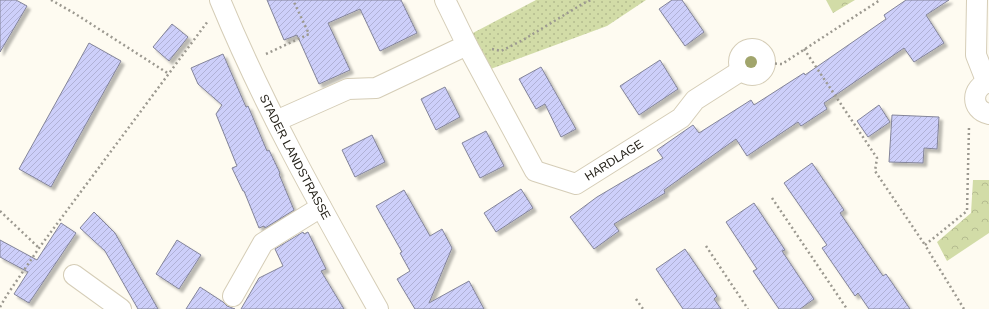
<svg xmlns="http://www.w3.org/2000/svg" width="989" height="309" font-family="Helvetica,sans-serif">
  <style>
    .grass { fill: url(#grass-dots) }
    .park { fill: url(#park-crowns) }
    .building { fill: url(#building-hatch); stroke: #838499; filter: url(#shadow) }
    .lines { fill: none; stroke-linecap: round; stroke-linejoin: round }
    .minor-casing { stroke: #d5cdb7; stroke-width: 22 }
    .path { stroke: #9c9990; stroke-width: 2.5; stroke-dasharray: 2 3; stroke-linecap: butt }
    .minor { stroke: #fff; stroke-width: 20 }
    .tree { fill: #a1a56c }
    .labels { text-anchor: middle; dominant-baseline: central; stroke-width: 3; stroke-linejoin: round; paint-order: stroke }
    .street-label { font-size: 12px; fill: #25221a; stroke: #fefbf1 }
  </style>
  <defs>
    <pattern id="grass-dots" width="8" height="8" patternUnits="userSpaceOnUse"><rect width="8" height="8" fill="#d2dca7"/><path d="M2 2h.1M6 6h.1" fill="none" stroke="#b4bc8f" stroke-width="1.8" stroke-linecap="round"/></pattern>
    <pattern id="park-crowns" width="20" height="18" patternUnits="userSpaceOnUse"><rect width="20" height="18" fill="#d2dca7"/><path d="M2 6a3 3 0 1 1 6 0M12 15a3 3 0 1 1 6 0" fill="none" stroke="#b4bc8f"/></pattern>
    <pattern id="building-hatch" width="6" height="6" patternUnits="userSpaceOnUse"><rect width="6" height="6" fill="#cdcffa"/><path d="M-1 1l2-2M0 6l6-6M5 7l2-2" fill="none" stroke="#b0b1d6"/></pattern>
    <filter id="shadow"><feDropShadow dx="3.5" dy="3.5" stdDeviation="1" flood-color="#0004"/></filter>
  </defs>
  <rect width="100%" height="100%" fill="#fefbf1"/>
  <path class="grass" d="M536,0H646L607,26L488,70L471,34Z"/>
  <path class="park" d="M826,0H855L833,13Z
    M973,180H989V233L947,261L937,242L971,213Z"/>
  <path class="building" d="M0,0H16L27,6L0,52Z
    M267,0H401L417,33L380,51L360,9L328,23L350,70L319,84L297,35L284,40Z
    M672,0H682L704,32L685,46L659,9Z
    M906,0H949L926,15L944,43L914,62L904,48L824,103L827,109L801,126L798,122L747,156L736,139L664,190L665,193L614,224L619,231L594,249L570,217L597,197L663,158L657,150L693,125L699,133L751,100L754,105L804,73L805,75L886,19L884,15Z
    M172,24L188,37L169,61L153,47Z
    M89,43L121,61L51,187L19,169Z
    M223,54L246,107L248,106L267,151L269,150L280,173L279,174L294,210L265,228L264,226L259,228L244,191H243L232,168L237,166L216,114L222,105L198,84L191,68Z
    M660,60L678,89L639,115L620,86Z
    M541,67L576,129L561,137L545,104L536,109L519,79Z
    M445,87L460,117L436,130L421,99Z
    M879,105L890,122L868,137L857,121Z
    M892,115L939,117L937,149L924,148L923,163L889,162Z
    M486,131L504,166L480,178L462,143Z
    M372,135L385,162L355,177L342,150Z
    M812,163L844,210L840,213L883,276L886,274L910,309H869L858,293L855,296L822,248L827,245L784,183Z
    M521,189L533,208L496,232L484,213Z
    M404,190L430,236L442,229L452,248L429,303L469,281L484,309H415L397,279L410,271L400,253L402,252L376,206Z
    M754,203L785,250L782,251L814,299L800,309H779L753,271L757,269L726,222Z
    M94,212L115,233L158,309H138L105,251L80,228Z
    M61,223L76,233L29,303L14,294L28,272L0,257V240L37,260Z
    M303,232L304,234L308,232L326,269L321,271L344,309H241L259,278L283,266L275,249Z
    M177,240L201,255L179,289L156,274Z
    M685,249L717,296L714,299L721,309H683L656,269Z
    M200,287L223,302L227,306L235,309H186Z"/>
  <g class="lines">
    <defs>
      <g id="minor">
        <path id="s1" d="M220,0C264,107 321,208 378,309"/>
        <path d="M977,0L976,55L987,83"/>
        <path id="s2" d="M467,45L535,171L576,184L681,118L695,100L742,70"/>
        <circle cx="752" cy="62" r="13"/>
        <path d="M989,82C971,87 970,110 989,114"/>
        <path d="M276,121L348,89L376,88L467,45L445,0"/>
        <path d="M74,275L121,309"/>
        <path d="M233,296L263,243L321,207"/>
      </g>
    </defs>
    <use href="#minor" class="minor-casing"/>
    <path class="path" d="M51,0L74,13L169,74
      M492,49L501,51L523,40L584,3L591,0
      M804,49L877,158L875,171L925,245
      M266,54L309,34L293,0
      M765,63L782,64L880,0
      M772,198L847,309
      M0,211L39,248
      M706,246L748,309
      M636,299L643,309
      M0,307L7,295L39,248L208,21
      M964,309L925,245L967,211L969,127"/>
    <use href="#minor" class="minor"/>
  </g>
  <circle class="tree" cx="751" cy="62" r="6"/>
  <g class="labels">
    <g class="street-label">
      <text stroke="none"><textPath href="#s1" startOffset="174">STADER LANDSTRASSE</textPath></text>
      <text stroke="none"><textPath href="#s2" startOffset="231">HARDLAGE</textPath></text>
    </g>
  </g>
</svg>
